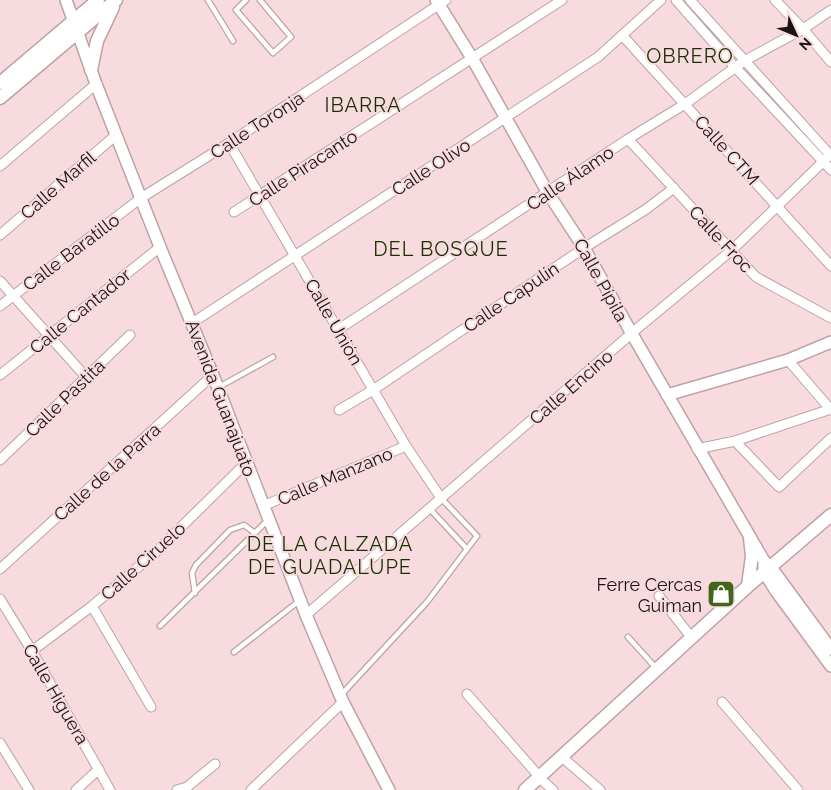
<svg xmlns="http://www.w3.org/2000/svg" width="831" height="790" font-family="Raleway,sans-serif">
  <style>
    .lines { fill: none; stroke-linecap: round; stroke-linejoin: round }
    .service-casing { stroke: #bda2a5; stroke-width: 7 }
    .minor-casing { stroke: #bda2a5; stroke-width: 11 }
    .tertiary-casing { stroke: #bda2a5; stroke-width: 14 }
    .secondary-casing { stroke: #bda2a5; stroke-width: 15 }
    .service { stroke: #fff; stroke-width: 4.5 }
    .minor { stroke: #fff; stroke-width: 9 }
    .tertiary { stroke: #fff; stroke-width: 11 }
    .secondary { stroke: #fff; stroke-width: 12 }
    .labels { text-anchor: middle; dominant-baseline: central; stroke-width: 4; stroke-linejoin: round; paint-order: stroke }
    .street-label { font-size: 18px; fill: #1c1314; stroke: #f8dbdf }
    .poi-label { font-size: 18px; fill: #1c1314; stroke: #f8dbdf; text-anchor: end }
    .quarter-label { font-size: 20px; letter-spacing: 1px; fill: #1a3000; stroke: #f8dbdf }
  </style>
  <rect width="100%" height="100%" fill="#f8dbdf"/>
  <g class="lines">
    <defs>
      <path id="service" d="M208,0L233,41
        M246,0L236,10L273,53L291,37L260,0
        M219,387L273,357
        M429,508L467,549
        M195,593L192,573L196,565L230,530L244,525L255,533
        M160,626L268,520
        M628,637L656,668
        M234,652L299,601
        M341,695L427,602L477,536L441,498"/>
      <path id="minor" d="M676,0L735,67L831,170
        M690,0L831,156
        M775,0L803,29L831,62
        M622,35L831,266
        M628,139L756,277L831,318
        M229,143L406,446L441,498
        M0,166L96,84
        M234,212L562,0
        M0,235L116,135
        M0,281L86,377
        M0,306L141,198L229,143L446,0
        M192,323L598,57L661,0
        M339,329L628,139L685,104L744,61L803,29L831,10
        M788,360L831,410
        M0,375L160,247
        M339,410L373,390L584,248L645,210L674,188
        M735,441L779,487L831,438
        M697,449L735,441L831,409
        M0,460L130,335
        M263,506L406,446
        M0,569L213,375
        M659,596L691,637
        M0,599L32,651L110,790
        M92,606L151,707
        M306,615L639,327L732,250L831,154
        M32,651L92,606L156,552L247,462
        M467,694L544,782L553,790
        M722,702L798,790
        M0,743L29,790
        M562,757L600,790
        M76,790L99,769
        M177,790L187,787L215,764
        M251,790L343,702"/>
      <path id="tertiary" d="M66,0L96,84L160,247L213,375L306,615L343,702L389,790
        M436,0L472,58L548,193L584,248L632,334L764,561L770,566L831,649
        M667,395L788,360L831,342
        M764,564V572L776,591L831,666"/>
      <path id="secondary" d="M91,70L97,41L113,7
        M0,83L98,0
        M0,98L116,0
        M748,586L752,556L750,538
        M525,790L748,586L831,515"/>
    </defs>
    <use href="#service" class="service-casing"/>
    <use href="#minor" class="minor-casing"/>
    <use href="#tertiary" class="tertiary-casing"/>
    <use href="#secondary" class="secondary-casing"/>
    <use href="#service" class="service"/>
    <use href="#minor" class="minor"/>
    <use href="#tertiary" class="tertiary"/>
    <use href="#secondary" class="secondary"/>
  </g>
  <defs>
    <symbol id="shop-square" viewBox="-11 -11 22 22"><rect x="-9" y="-9" width="18" height="18" rx="4" fill="#42641b" stroke="#f8dbdf"/><path d="M-5-2.5h2.3a2.7 3.5 0 0 1 5.4 0H5L5.5 6h-11ZM-1.5-2.5h3a1.5 2.3 0 0 0-3 0Z" fill="#fff"/></symbol>
  </defs>
  <g fill-rule="evenodd">
    <use href="#shop-square" x="705" y="578" width="32" height="32"/>
  </g>
  <g class="labels">
    <g class="street-label">
      <text transform="translate(257 125) rotate(-33)">Calle Toronja</text>
      <text transform="translate(727 150) rotate(48)">Calle CTM</text>
      <text transform="translate(431 167) rotate(-33)">Calle Olivo</text>
      <text transform="translate(303 168) rotate(-33)">Calle Piracanto</text>
      <text transform="translate(570 178) rotate(-34)">Calle Álamo</text>
      <text transform="translate(58 185) rotate(-41)">Calle Marfil</text>
      <text transform="translate(721 239) rotate(47)">Calle Froc</text>
      <text transform="translate(71 252) rotate(-37)">Calle Baratillo</text>
      <text transform="translate(601 280) rotate(61)">Calle Pípila</text>
      <text transform="translate(511 297) rotate(-34)">Calle Capulín</text>
      <text transform="translate(80 311) rotate(-39)">Calle Cantador</text>
      <text transform="translate(334 322) rotate(60)">Calle Unión</text>
      <text transform="translate(571 387) rotate(-41)">Calle Encino</text>
      <text transform="translate(65 398) rotate(-44)">Calle Pastita</text>
      <text transform="translate(221 398) rotate(69)">Avenida Guanajuato</text>
      <text transform="translate(107 472) rotate(-42)">Calle de la Parra</text>
      <text transform="translate(335 476) rotate(-23)">Calle Manzano</text>
      <text transform="translate(143 561) rotate(-42)">Calle Ciruelo</text>
      <text transform="translate(56 694) rotate(60)">Calle Higuera</text>
    </g>
    <g class="poi-label">
      <text x="702" y="584">Ferre Cercas<tspan x="702" dy="21">Guiman</tspan></text>
    </g>
    <g class="quarter-label">
      <text x="690" y="56">OBRERO</text>
      <text x="363" y="105">IBARRA</text>
      <text x="441" y="249">DEL BOSQUE</text>
      <text x="330" y="544">DE LA CALZADA<tspan x="330" dy="23">DE GUADALUPE</tspan></text>
    </g>
  </g>
  <g transform="translate(796 35) rotate(134)" stroke="#f8dbdf" stroke-width="4" paint-order="stroke">
  <path d="M0-4L9 19L0 12L-9 19Z" fill="#1c1314"/>
  <text y="-8" font-size="14" font-weight="bold" text-anchor="middle" fill="#1c1314">N</text>
  </g>
</svg>
